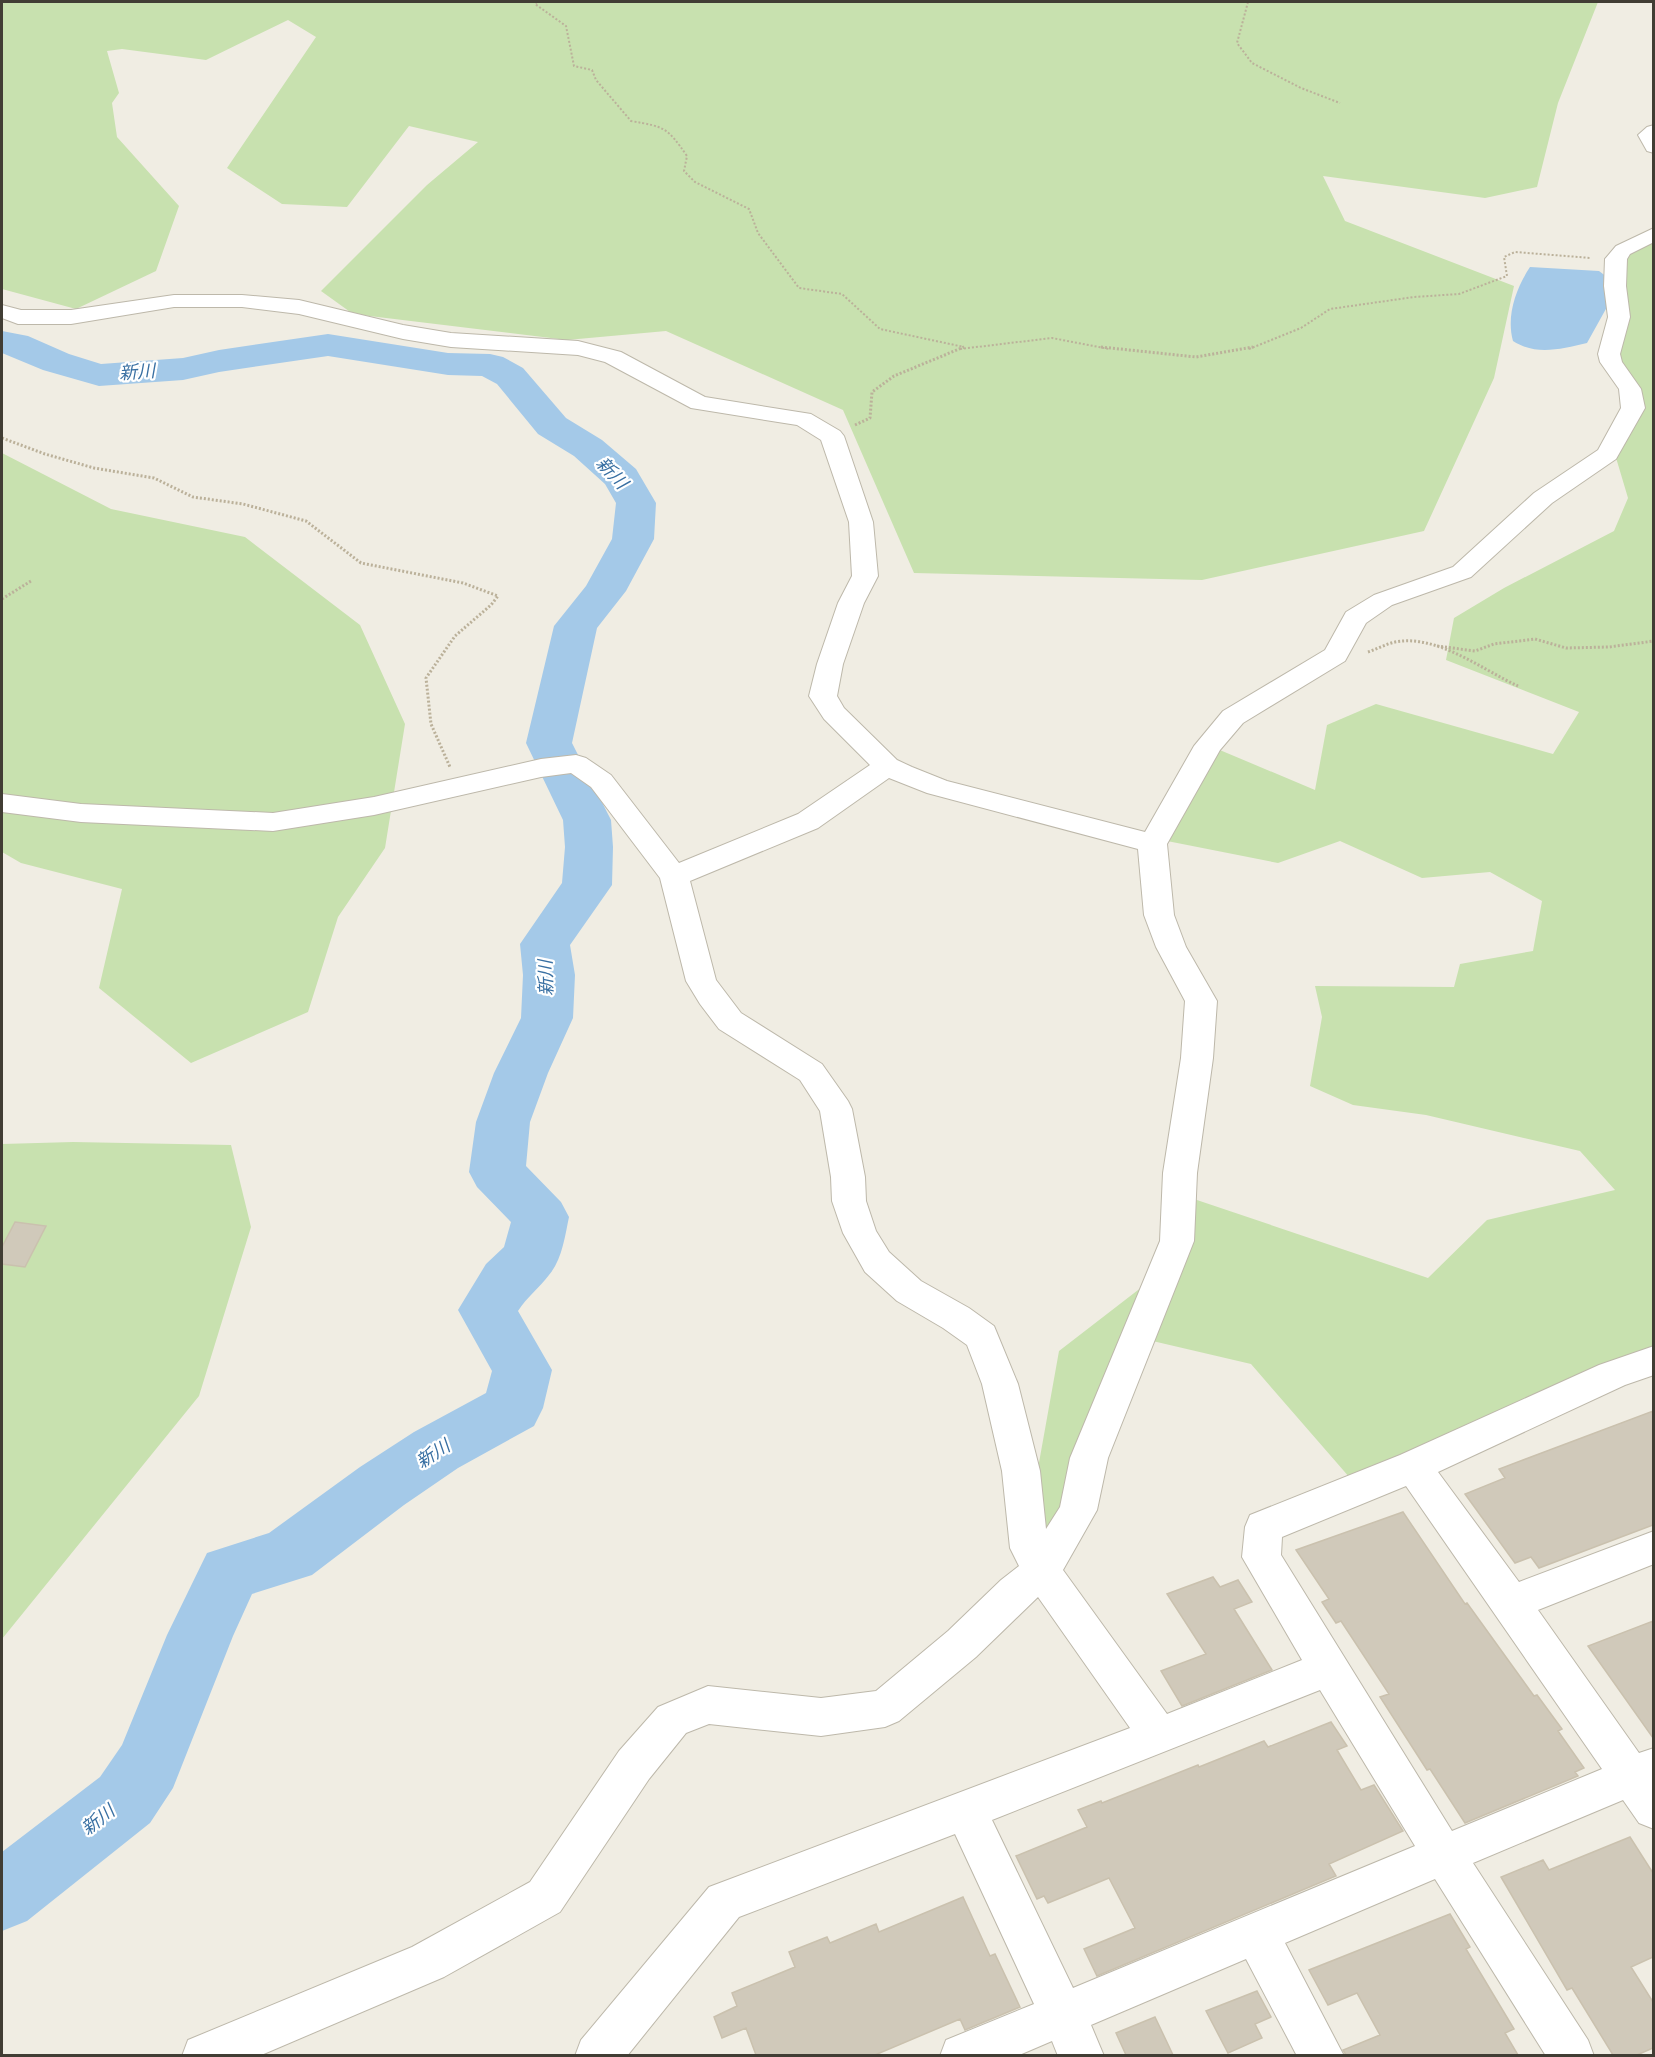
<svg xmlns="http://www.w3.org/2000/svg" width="1655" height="2057" font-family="'Nunito Sans','Noto Sans JP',sans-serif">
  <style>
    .green { fill: #c8e1af }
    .water { fill: #a4c9e8 }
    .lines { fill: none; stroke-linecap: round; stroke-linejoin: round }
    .river { fill: #a4c9e8; fill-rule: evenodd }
    .building { fill: #d0c9ba; stroke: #cac1ae; stroke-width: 1.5 }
    .minor-casing { stroke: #bdb8aa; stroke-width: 2 }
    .path-far1 { stroke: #bbb19a; stroke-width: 2; stroke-dasharray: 2 2; stroke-linecap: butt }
    .path { stroke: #bbb19a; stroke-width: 3; stroke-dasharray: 2 2; stroke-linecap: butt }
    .minor { fill: #fff; fill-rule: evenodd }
    .labels { text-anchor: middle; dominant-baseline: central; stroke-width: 4.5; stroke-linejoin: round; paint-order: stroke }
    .water-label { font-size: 18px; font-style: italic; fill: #386fa2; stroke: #fff }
  </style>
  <rect width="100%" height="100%" fill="#f0ede3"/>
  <path class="green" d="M2,2H1598L1558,103L1537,187L1485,198L1323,176L1345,221L1514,286L1494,378L1424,531L1202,580L914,573L843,410L666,331L567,340L353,314L321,291L427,185L478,142L409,126L347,207L282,204L227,168L316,37L288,20L206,60L122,49L107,51L119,93L112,103L117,137L179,206L156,271L76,309L2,289Z
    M1653,236V1346L1350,1478L1251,1364L1144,1339L1185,1196L1428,1278L1487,1220L1615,1190L1580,1151L1426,1115L1353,1105L1310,1086L1322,1017L1315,986L1454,987L1460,964L1533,951L1542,901L1490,872L1422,878L1340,841L1278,863L1162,840L1215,748L1315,790L1327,725L1376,704L1553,754L1579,712L1446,660L1454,618L1504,588L1614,531L1628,498L1614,451L1630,425L1614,357L1620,258Z
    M2,453L111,509L245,537L360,625L405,724L385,848L338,917L308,1012L191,1063L99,988L122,889L21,863L2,852Z
    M73,1142L231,1145L251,1227L199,1396L2,1639V1144Z
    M1151,1280L1084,1482L1046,1539L1035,1485L1059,1351Z"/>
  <path class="water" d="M1530,267L1599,271L1607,277V307L1587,343C1561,349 1536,356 1513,341C1506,316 1516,288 1530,267Z"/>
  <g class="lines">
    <path class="river" d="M2,331L28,336L69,354L101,364L183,358L219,350L328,334L448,353L490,354L503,357L523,368L566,418L602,440L636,469L656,503L654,539L626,591L597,628L572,743L611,820L613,847L612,885L570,945L575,975L573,1018L548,1073L530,1122L526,1166L561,1202L569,1217C565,1236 562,1260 549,1275C539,1288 527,1297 518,1311L552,1370L543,1408L534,1426L458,1468L404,1505L312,1575L252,1594L233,1636L173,1788L150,1823L27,1921L2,1931V1852L100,1777L122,1745L167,1635L207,1553L269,1533L360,1467L414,1432L486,1393L492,1371L458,1310L486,1264L504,1247L511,1222L477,1187L469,1172L476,1122L494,1073L521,1018L523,975L520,944L562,883L565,847L563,820L526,743L554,626L586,586L612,539L616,503L605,484L574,456L538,434L497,384L482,376L448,375L328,356L219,372L183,380L99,386L43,370L2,353Z"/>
  </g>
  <path class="building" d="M15,1222L46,1226L25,1267L2,1264V1247Z
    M1653,1411V1525L1539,1568L1531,1557L1515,1563L1465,1494L1505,1478L1499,1469Z
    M1403,1512L1465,1604L1467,1603L1534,1696L1537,1695L1562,1729L1558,1731L1584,1768L1575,1772L1578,1776L1465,1823L1430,1769L1427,1770L1380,1697L1389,1694L1341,1621L1336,1623L1322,1602L1329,1599L1296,1550Z
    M1213,1577L1220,1587L1238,1580L1252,1602L1234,1609L1272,1670L1182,1706L1161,1671L1206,1654L1167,1594Z
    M1653,1621V1738L1588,1646Z
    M1331,1722L1347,1746L1337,1750L1361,1790L1374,1785L1403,1831L1329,1864L1336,1876L1097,1976L1084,1949L1135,1928L1109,1878L1048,1903L1044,1896L1037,1899L1016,1856L1087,1827L1078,1810L1101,1801L1102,1803L1198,1765L1199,1767L1264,1741L1268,1747Z
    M1630,1837L1653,1873V1957L1631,1967L1653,2002V2048L1637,2055H1613L1572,1988L1567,1990L1501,1877L1543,1860L1549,1870Z
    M963,1897L990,1956L995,1954L1020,2007L965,2030L960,2019L875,2055H756L746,2028L722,2038L714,2017L737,2006L732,1993L795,1967L789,1952L827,1937L830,1943L876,1924L879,1932Z
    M1450,1914L1470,1947L1466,1949L1514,2029L1505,2033L1518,2055H1346L1343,2050L1380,2035L1357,1993L1328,2005L1309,1970Z
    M1257,1991L1271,2017L1255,2024L1262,2038L1228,2053L1206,2011Z
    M1155,2017L1173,2055H1126L1116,2033Z"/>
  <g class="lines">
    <defs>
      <path id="minor" d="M1654,125V153L1647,151L1638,135L1647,127Z
        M1654,228V242L1630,254L1627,259L1626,286L1630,317L1620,354L1622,362L1641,389L1645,408L1616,459L1552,503L1471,577L1392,605L1366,623L1345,661L1243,723L1220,750L1167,844L1174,915L1186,947L1217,1001L1213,1058L1197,1173L1194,1241L1108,1458L1097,1510L1063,1570L1167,1714L1302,1660L1242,1557L1245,1527L1250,1515L1400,1455L1599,1365L1654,1346V1375L1625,1385L1438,1472L1519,1582L1654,1531V1564L1538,1610L1639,1753L1654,1748V1829L1639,1823L1623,1800L1473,1863L1588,2040L1594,2056H1546L1435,1879L1285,1943L1344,2056H1297L1246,1959L1091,2025L1104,2056H1058L1052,2041L1017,2056H940L946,2040L1034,2004L955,1834L739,1917L627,2056H575L581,2040L709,1887L1130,1728L1038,1597L976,1657L899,1721L885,1727L821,1736L709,1724L686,1733L649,1779L560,1912L444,1977L259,2056H182L188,2040L412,1947L530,1882L619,1751L658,1707L708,1686L821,1698L876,1691L948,1631L1001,1580L1019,1566L1010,1548L1002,1471L982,1384L967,1345L943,1328L897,1301L865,1272L843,1233L832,1201L831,1177L820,1111L800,1080L719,1029L700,1004L686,981L660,878L591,787L571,773L541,777L374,815L273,831L81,822L2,812V794L81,804L273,813L374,797L541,759L576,755L586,758L611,775L679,863L798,814L870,765L824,719L809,696L817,664L838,603L852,576L849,522L821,440L797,425L691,408L605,362L578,355L451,347L403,339L299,314L242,307H174L71,324H18L2,318V305L21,310H71L174,295H242L299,300L403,325L451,333L578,341L621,352L705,397L811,414L840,431L844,436L873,522L878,576L864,603L843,664L837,696L844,708L897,760L912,767L947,781L1145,832L1194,746L1223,711L1325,650L1346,612L1374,595L1453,567L1534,493L1598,450L1621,408L1619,389L1600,362L1598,354L1608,317L1604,286L1605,259L1616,246ZM889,778L927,793L1138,849L1144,915L1156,947L1185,1001L1181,1058L1163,1173L1160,1241L1070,1458L1060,1507L1046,1529L1040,1471L1018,1384L994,1326L969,1308L921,1281L889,1252L876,1231L866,1201L865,1177L852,1109L848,1101L822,1064L741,1013L716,980L690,881L818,828ZM1406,1486L1602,1769L1452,1831L1281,1555L1282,1537ZM1320,1690L1415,1846L1073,1988L992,1820Z"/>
    </defs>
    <use href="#minor" class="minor-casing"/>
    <path class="path-far1" d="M537,2L535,4L566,26L574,66L592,70L596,80L631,121C665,127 667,127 687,156L684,171L695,182L749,209L758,233L799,288L842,294L880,329L964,347
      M1248,2L1237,43L1252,63L1301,88L1340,103
      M960,349L1052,338L1109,349
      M1249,349L1301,328L1330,309L1414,297L1459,294L1507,276L1504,257L1515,252L1591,258"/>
    <path class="path" d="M1101,347L1196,357L1253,347
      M855,425L870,418L872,392L894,376L964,347
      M2,438L45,454L94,468L154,478L193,497L243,504L306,521L361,563L463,583L498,596L491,605L455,636L426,678L431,724L450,767
      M2,599L31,581
      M1437,646L1475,651L1494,644L1535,639L1566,648L1609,647L1654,641
      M1368,652C1377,649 1386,644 1395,642C1437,634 1481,669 1518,686"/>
    <use href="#minor" class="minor"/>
  </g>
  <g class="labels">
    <g class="water-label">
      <text transform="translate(137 372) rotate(-4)">新川</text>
      <text transform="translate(612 473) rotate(47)">新川</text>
      <text transform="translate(546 978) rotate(-92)">新川</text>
      <text transform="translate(433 1454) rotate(-33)">新川</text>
      <text transform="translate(98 1820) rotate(-38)">新川</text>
    </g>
  </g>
  <rect width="1655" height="2057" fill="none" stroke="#413d34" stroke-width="6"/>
</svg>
